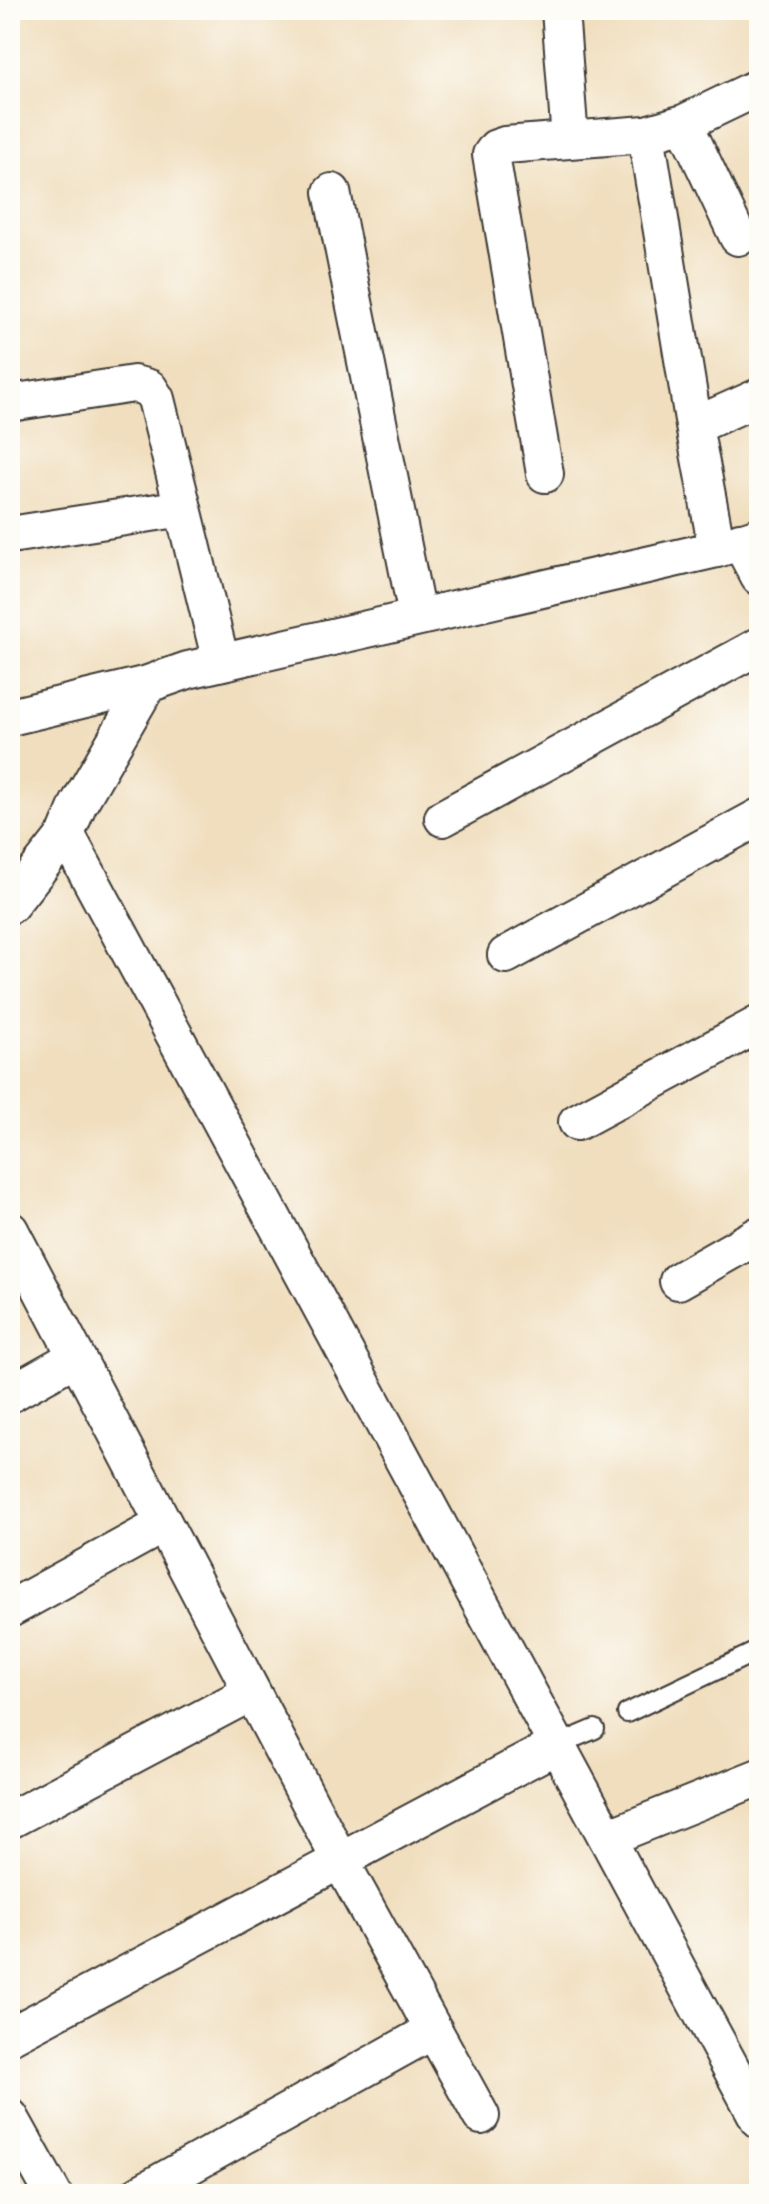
<svg xmlns="http://www.w3.org/2000/svg" width="769" height="2204" font-family="'Indie Flower',sans-serif">
  <style>
    .lines { fill: none; stroke-linecap: round; stroke-linejoin: round }
    .service-casing { stroke: #3c3934; stroke-width: 22 }
    .minor-casing { stroke: #3c3934; stroke-width: 40 }
    .service { stroke: #fff; stroke-width: 18 }
    .minor { stroke: #fff; stroke-width: 36 }
  </style>
  <rect width="100%" height="100%" fill="#fdfcf7"/>
  <filter id="ink" filterUnits="userSpaceOnUse"><feTurbulence type="fractalNoise" baseFrequency=".0125" numOctaves="2"/><feDisplacementMap in="SourceGraphic" scale="16" xChannelSelector="R" yChannelSelector="G"/><feConvolveMatrix kernelMatrix="1 2 1 2 8 2 1 2 1" color-interpolation-filters="sRGB"/></filter>
  <filter id="wash" filterUnits="userSpaceOnUse"><feTurbulence type="fractalNoise" baseFrequency=".006" numOctaves="4" result="noise"/><feDisplacementMap in="SourceGraphic" scale="32" xChannelSelector="R" yChannelSelector="G"/><feGaussianBlur stdDeviation="1.8" result="paint"/><feColorMatrix in="noise" values="0 0 0 0 0 0 0 0 0 0 0 0 0 0 0 0 0 1.4 0 .05"/><feComposite in="paint" operator="in"/></filter>
  <g filter="url(#wash)">
    <rect width="100%" height="100%" fill="#f0debe"/>
  </g>
  <g filter="url(#ink)">
    <g class="lines">
      <defs>
        <path id="service" d="M627,1713L759,1650
          M557,1745L595,1729"/>
        <path id="minor" d="M560,10L570,140
          M684,123L738,237
          M332,192L417,616
          M10,403L134,384L149,388L156,399L221,662
          M694,426L759,397
          M545,474L491,155L496,148L505,145L646,134
          M10,535L183,508
          M740,541L759,577
          M717,549L694,426L646,134L684,123L759,87
          M10,717L148,684
          M443,818L759,646
          M66,834L759,2120
          M10,905L66,834L78,805L148,684L188,670L717,549L759,536
          M506,955L759,817
          M577,1122L759,1024
          M10,1230L341,1862L481,2116
          M678,1281L759,1235
          M10,1394L76,1357
          M10,1609L164,1524
          M10,1820L252,1692
          M607,1838L759,1777
          M10,2036L557,1745
          M10,2117L53,2194
          M139,2194L434,2030"/>
      </defs>
      <use href="#service" class="service-casing"/>
      <use href="#minor" class="minor-casing"/>
      <use href="#service" class="service"/>
      <use href="#minor" class="minor"/>
    </g>
  </g>
  <rect width="769" height="2204" fill="none" stroke="#fdfcf7" stroke-width="40"/>
</svg>
